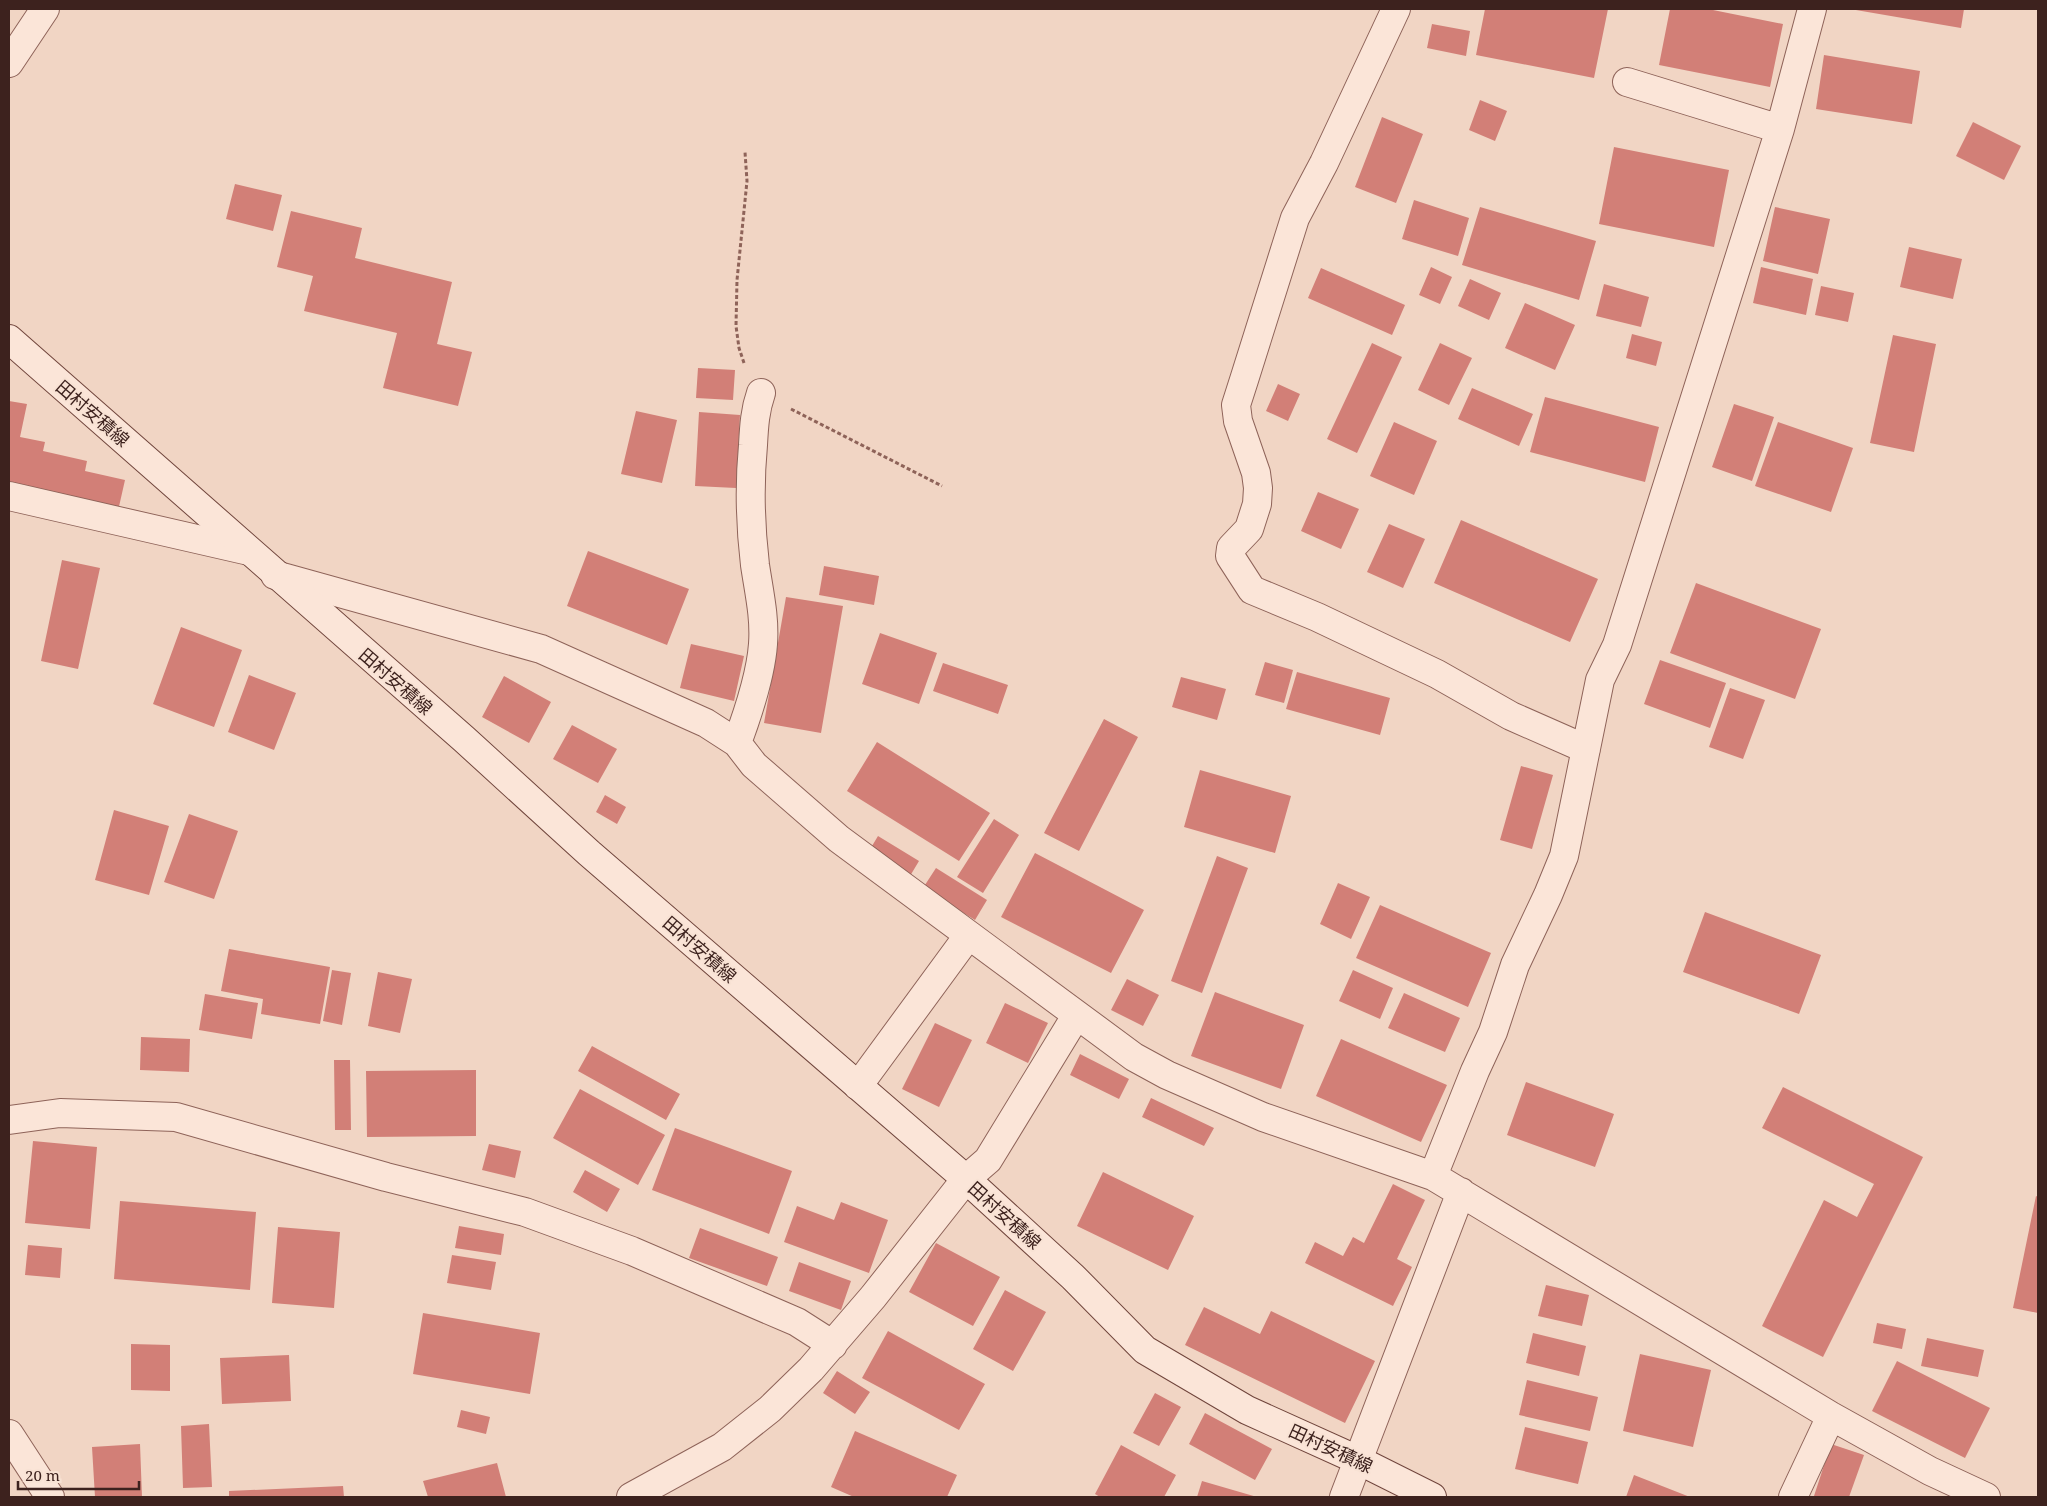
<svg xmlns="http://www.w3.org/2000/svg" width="2047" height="1506" font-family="'Noto Serif','Noto Sans JP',serif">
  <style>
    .building { fill: #d27f77 }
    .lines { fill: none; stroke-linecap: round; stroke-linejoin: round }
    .street-casing { stroke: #8e6359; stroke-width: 30 }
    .secondary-casing { stroke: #70453c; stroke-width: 30 }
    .path { stroke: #8e6359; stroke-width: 3; stroke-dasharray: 4 2.5; stroke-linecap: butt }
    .street { stroke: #fbe5d8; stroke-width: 28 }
    .secondary { stroke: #fbe5d8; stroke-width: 28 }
    .labels { text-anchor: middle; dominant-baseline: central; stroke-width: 4; stroke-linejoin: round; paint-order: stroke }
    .street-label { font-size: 18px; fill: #3d221e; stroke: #f8e2d4 }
  </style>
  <rect width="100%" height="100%" fill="#f1d5c4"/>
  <path class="building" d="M1485,9H1608L1594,78L1476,55Z
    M1670,9H1708L1783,24L1770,87L1659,65Z
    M1850,9H1964L1961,28Z
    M1432,24L1470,31L1466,56L1427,48Z
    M1824,55L1920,71L1912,124L1816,109Z
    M1480,100L1507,111L1495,141L1469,130Z
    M1382,117L1423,134L1396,203L1355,187Z
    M1973,122L2021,146L2004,180L1956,156Z
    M1614,147L1729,170L1714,247L1599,224Z
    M235,184L282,195L273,231L226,219Z
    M1414,200L1469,218L1458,256L1402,239Z
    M1480,207L1596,241L1579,300L1462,265Z
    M1775,207L1830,219L1818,274L1763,261Z
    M291,211L362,228L355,258L452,282L437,344L472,352L458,406L383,388L397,333L304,311L313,276L277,267Z
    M1909,247L1962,259L1953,299L1900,287Z
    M1431,267L1452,277L1440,304L1419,295Z
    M1761,267L1813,279L1806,315L1753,303Z
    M1321,268L1405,305L1392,335L1308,298Z
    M1470,279L1501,293L1489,320L1458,306Z
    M1604,284L1649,297L1641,327L1596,316Z
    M1821,286L1854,293L1848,322L1815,315Z
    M1525,303L1575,325L1555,370L1505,348Z
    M1632,334L1662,342L1656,366L1626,358Z
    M1893,335L1936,344L1914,452L1870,443Z
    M1372,343L1402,357L1357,453L1327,439Z
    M1440,343L1472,358L1449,405L1418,390Z
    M698,368L735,370L733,400L696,398Z
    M1278,384L1300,394L1288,421L1266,411Z
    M1472,388L1533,414L1519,446L1458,419Z
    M1545,397L1659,427L1645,482L1530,452Z
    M9,401L27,404L20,437L45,442L43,451L87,461L85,471L125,480L118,511L9,488Z
    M1734,404L1774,417L1752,481L1712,467Z
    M636,411L677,420L662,483L621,474Z
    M699,412L740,415L736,488L695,486Z
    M1394,422L1437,441L1414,495L1370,476Z
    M1778,422L1853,448L1831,512L1755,486Z
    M1318,492L1359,509L1341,549L1301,531Z
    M1461,520L1598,579L1570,642L1434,583Z
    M1389,524L1425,539L1403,588L1367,572Z
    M588,551L689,589L667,645L567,606Z
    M62,560L100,568L78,669L41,661Z
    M824,566L879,576L874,605L819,595Z
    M1696,583L1821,629L1795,699L1670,653Z
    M786,597L843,606L821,733L764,723Z
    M181,627L242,650L214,727L153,704Z
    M880,633L937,653L919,704L862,684Z
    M691,644L744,656L734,701L680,688Z
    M1660,660L1726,683L1710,728L1644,704Z
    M1265,662L1293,670L1284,703L1255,695Z
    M943,663L1008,685L998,714L933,691Z
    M1297,672L1390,698L1380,735L1286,709Z
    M249,675L296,693L274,750L228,732Z
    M504,676L551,702L529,743L482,717Z
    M1181,677L1226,689L1217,720L1172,707Z
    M1730,688L1765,700L1743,759L1709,747Z
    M1104,719L1138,737L1079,851L1044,833Z
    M572,725L617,749L598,783L553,759Z
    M877,742L990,813L959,861L847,791Z
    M1521,766L1553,775L1532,849L1500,840Z
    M1200,770L1291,796L1275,853L1184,827Z
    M605,795L626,807L617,824L596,812Z
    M114,810L169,826L149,895L95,880Z
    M189,814L238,831L214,899L164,882Z
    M994,819L1019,835L983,893L957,877Z
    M878,836L919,861L910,876L869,851Z
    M1035,853L1144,910L1111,973L1001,917Z
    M1217,856L1248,868L1202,993L1171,981Z
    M936,868L987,900L975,920L923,888Z
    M1338,883L1370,897L1351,939L1320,924Z
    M1380,905L1491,953L1468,1007L1356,958Z
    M1705,912L1821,955L1799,1014L1683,972Z
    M229,949L330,967L320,1024L261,1014L263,999L221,991Z
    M332,970L351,973L342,1025L323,1021Z
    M1353,970L1393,988L1380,1019L1339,1001Z
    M378,972L412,979L400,1033L368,1026Z
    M1127,979L1159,995L1143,1026L1111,1010Z
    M1215,992L1304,1025L1281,1089L1191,1056Z
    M1404,993L1460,1018L1445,1052L1388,1028Z
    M205,994L258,1003L252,1039L199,1030Z
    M1005,1003L1048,1023L1028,1063L986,1043Z
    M935,1023L972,1040L939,1107L902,1089Z
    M141,1037L190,1039L189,1072L140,1070Z
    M1341,1039L1447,1085L1421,1142L1316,1096Z
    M592,1046L680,1094L666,1120L578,1071Z
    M1080,1054L1129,1079L1119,1099L1070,1075Z
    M334,1060H350L351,1130H335Z
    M476,1070V1136L367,1137L366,1071Z
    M1526,1082L1614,1114L1595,1167L1507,1135Z
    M1783,1087L1923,1157L1823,1357L1762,1326L1824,1200L1857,1217L1874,1184L1762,1128Z
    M580,1089L665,1135L638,1185L553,1138Z
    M1151,1098L1214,1128L1204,1146L1142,1117Z
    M675,1128L792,1171L769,1234L652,1190Z
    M33,1141L97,1147L90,1229L25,1223Z
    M489,1144L521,1151L515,1178L482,1170Z
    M585,1170L620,1189L607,1212L573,1192Z
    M1103,1172L1194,1216L1168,1270L1077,1226Z
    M1393,1184L1425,1200L1397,1259L1412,1267L1393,1306L1305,1263L1315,1242L1343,1256L1353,1237L1364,1243Z
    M2036,1196L2038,1197V1313L2013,1308Z
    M120,1201L256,1212L250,1290L114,1279Z
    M841,1202L888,1220L869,1273L784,1242L797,1206L834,1220Z
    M459,1226L504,1234L501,1255L455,1248Z
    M278,1227L340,1232L334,1308L272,1303Z
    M700,1228L778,1257L767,1286L689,1258Z
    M936,1243L1000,1277L973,1326L909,1292Z
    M28,1245L62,1248L60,1278L25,1275Z
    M452,1255L496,1262L491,1290L447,1283Z
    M799,1262L851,1281L841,1310L789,1291Z
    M1546,1285L1589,1295L1582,1326L1538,1316Z
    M1005,1290L1046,1312L1013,1371L973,1349Z
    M1204,1307L1260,1334L1271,1311L1375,1361L1345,1423L1185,1345Z
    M423,1313L540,1333L530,1394L413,1374Z
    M1877,1323L1906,1329L1902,1349L1873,1343Z
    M888,1331L985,1384L959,1430L862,1378Z
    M1533,1333L1586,1346L1579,1376L1526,1363Z
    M1927,1338L1984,1350L1978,1377L1921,1366Z
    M131,1344L170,1345V1391L131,1390Z
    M1640,1354L1711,1370L1693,1447L1623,1431Z
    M289,1355L291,1401L222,1404L220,1358Z
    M1897,1361L1990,1408L1965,1458L1872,1411Z
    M837,1371L870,1392L855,1414L823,1393Z
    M1527,1380L1598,1397L1590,1431L1519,1415Z
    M1155,1393L1181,1407L1159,1446L1133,1433Z
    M461,1410L490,1417L486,1434L457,1427Z
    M1205,1413L1272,1449L1255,1480L1189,1444Z
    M209,1424L212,1487L183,1488L181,1426Z
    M1525,1427L1588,1442L1578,1484L1515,1469Z
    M855,1431L957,1475L947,1497H854L831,1487Z
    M140,1444L142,1497H95L92,1447Z
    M1831,1444L1864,1455L1849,1497L1814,1496Z
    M1121,1445L1176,1475L1164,1497H1100L1095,1494Z
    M497,1463L506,1497H428L423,1481Z
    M1634,1475L1690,1497H1626Z
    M1202,1481L1257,1497H1197Z
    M343,1486L344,1497H229V1491Z"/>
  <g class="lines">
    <defs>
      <path id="street" d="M1396,9L1324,163L1295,218L1244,380L1236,405L1238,421L1256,473L1258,488L1257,504L1249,529L1231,548L1230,556L1252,590L1317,617L1437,674L1511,716L1586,749
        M9,63L45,9
        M1627,82L1780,129
        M9,496L249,551
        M275,575L541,649L706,723L737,743L754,765L839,839L1134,1057L1167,1075L1263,1117L1433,1176L1831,1416L1930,1471L1986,1497
        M737,743C747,716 761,673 763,644C765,617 759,592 755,565C750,523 749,487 753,445C754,426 755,410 761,393
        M858,1086L968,936
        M9,1120L60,1113L176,1117L386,1177L525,1212L632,1251L797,1322L833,1345
        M1433,1176L1475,1071L1493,1032L1515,965L1548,895L1564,856L1600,680L1617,645L1780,129L1812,9
        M9,1434L50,1497
        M631,1497L722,1447L770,1409L811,1369L873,1297L966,1179L988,1160L1076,1016
        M1344,1497L1461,1192
        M1793,1497L1831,1416"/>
      <path id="secondary" d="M9,339L464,739L589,853L966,1179L1073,1277L1145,1350L1247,1410L1360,1461L1432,1497"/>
    </defs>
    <use href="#street" class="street-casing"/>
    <use href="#secondary" class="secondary-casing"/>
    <path class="path" d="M744,363L739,348L736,326L737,280L747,181L745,152
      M791,409L942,486"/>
    <use href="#street" class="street"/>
    <use href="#secondary" class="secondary"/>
  </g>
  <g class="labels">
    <g class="street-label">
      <text transform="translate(93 413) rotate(41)">田村安積線</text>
      <text transform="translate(396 681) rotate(41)">田村安積線</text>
      <text transform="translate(700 949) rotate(41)">田村安積線</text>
      <text transform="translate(1005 1215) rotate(42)">田村安積線</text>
      <text transform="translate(1331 1448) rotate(25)">田村安積線</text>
    </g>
  </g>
  <rect width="2047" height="1506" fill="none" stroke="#3d221e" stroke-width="20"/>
  <path d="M18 1481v8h121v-8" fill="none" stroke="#3d221e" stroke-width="2.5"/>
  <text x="25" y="1481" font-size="15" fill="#3d221e" stroke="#f8e2d4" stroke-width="4" paint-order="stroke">20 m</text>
</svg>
